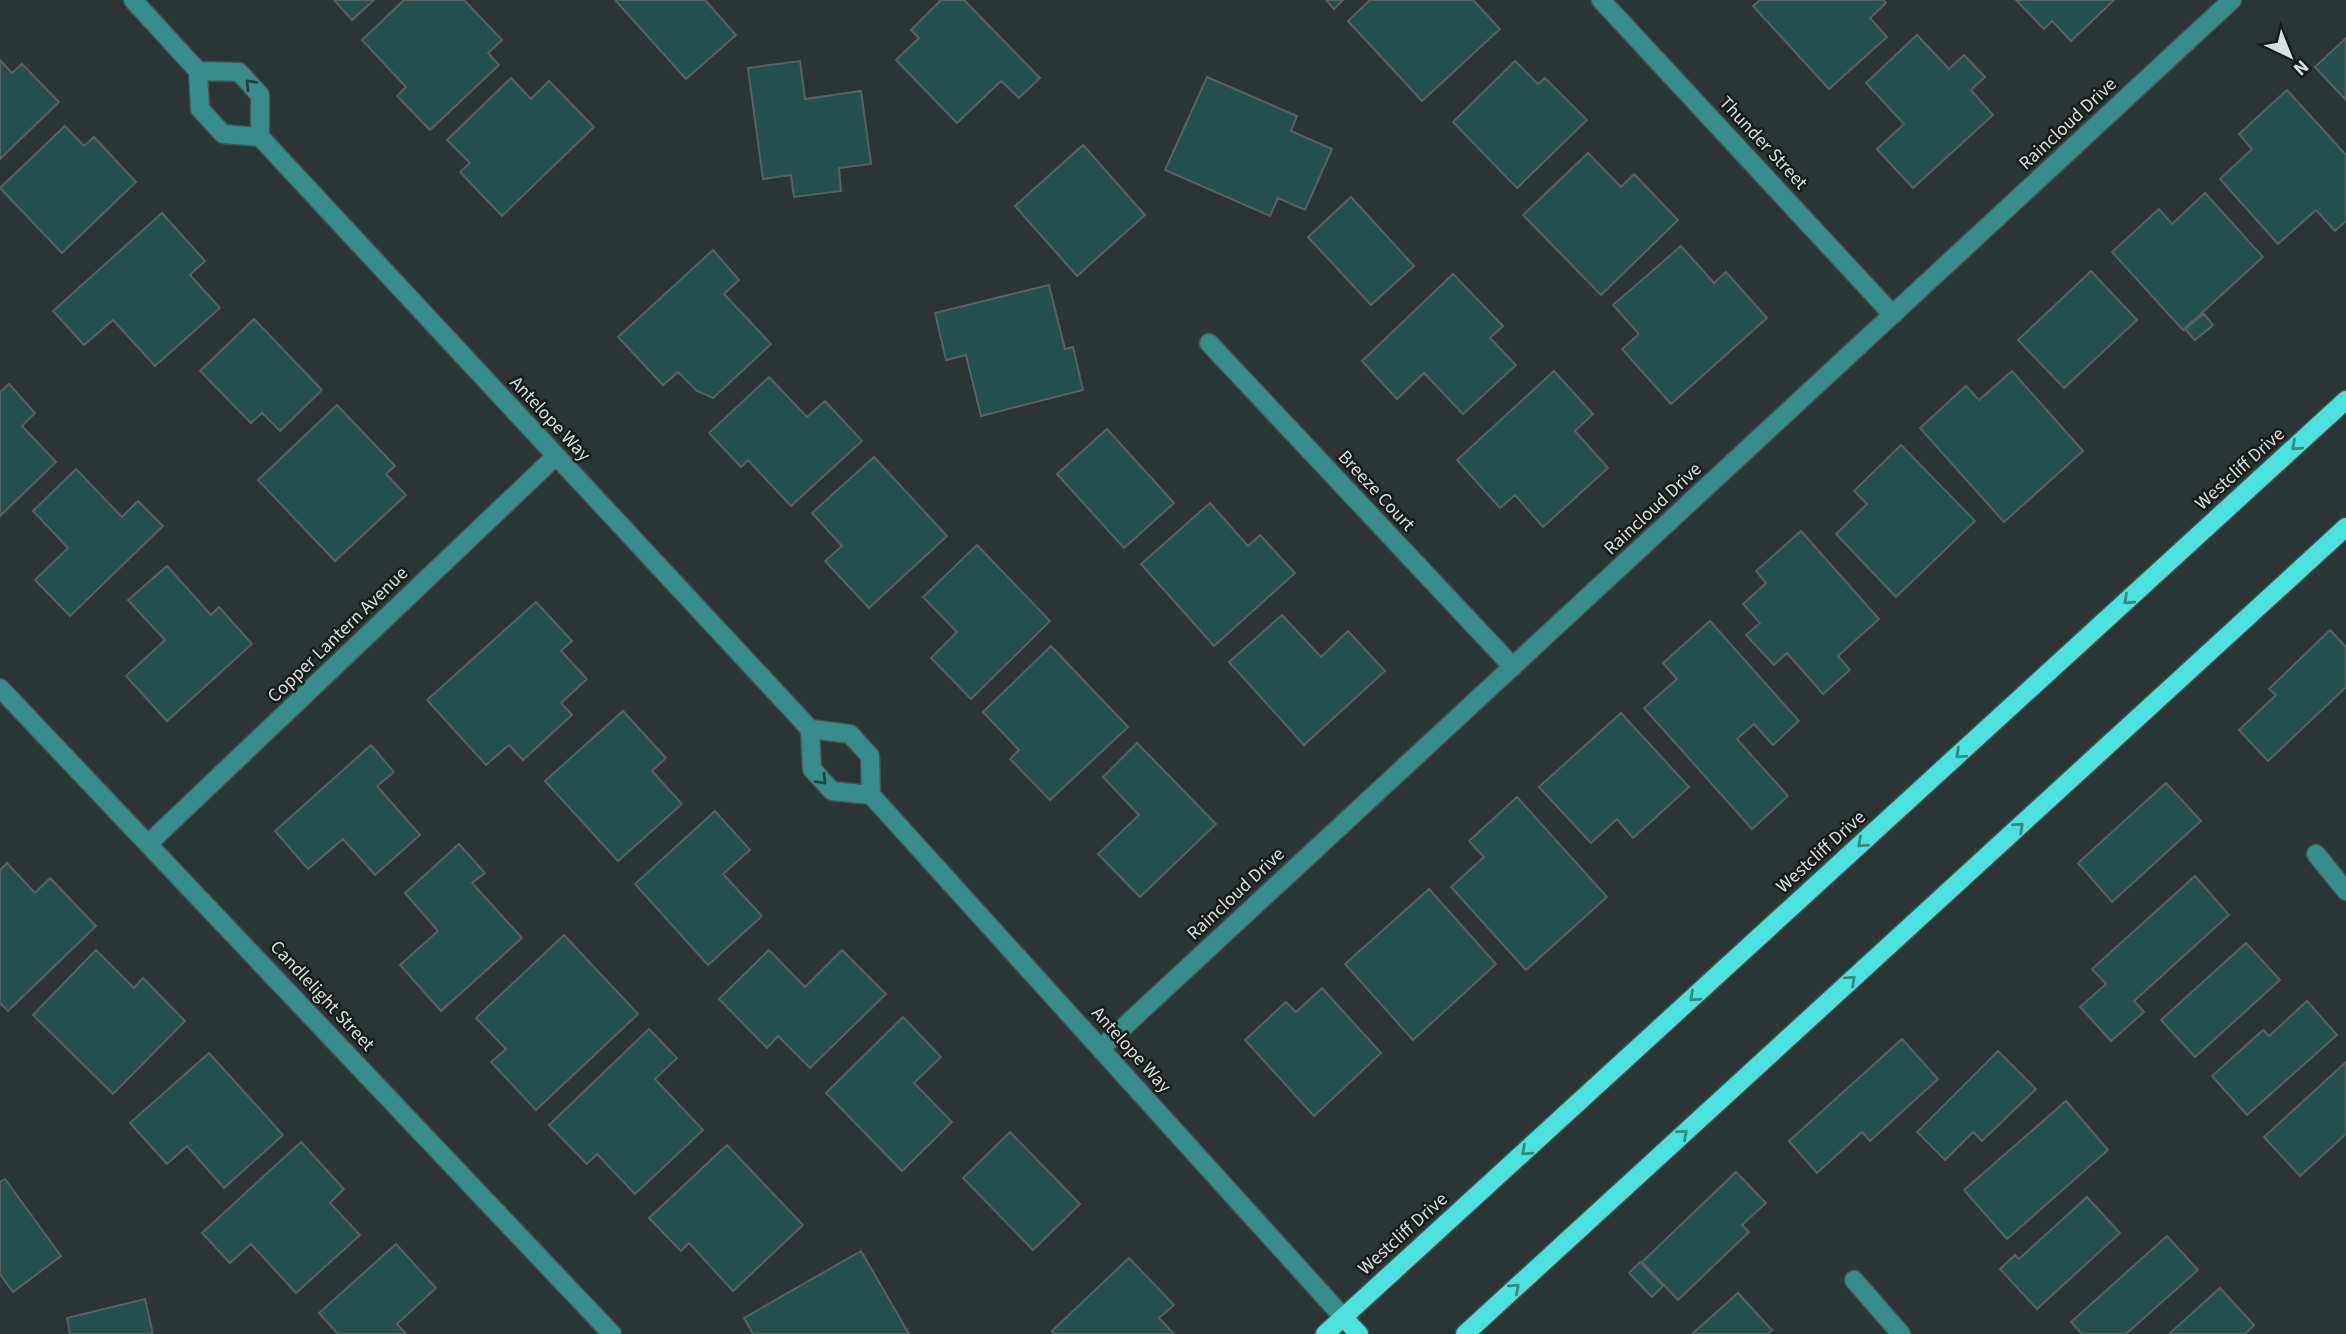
<svg xmlns="http://www.w3.org/2000/svg" width="2346" height="1334" font-family="'Source Sans 3',sans-serif">
  <style>
    .building { fill: #234f4d; stroke: #566160; stroke-width: 2 }
    .lines { fill: none; stroke-linecap: round; stroke-linejoin: round }
    .minor-casing { stroke: #475050; stroke-width: 21 }
    .major-casing { stroke: #475050; stroke-width: 21 }
    .minor { stroke: #378d8a; stroke-width: 18 }
    .major { stroke: #4ce1dc; stroke-width: 18 }
    .oneway { stroke: #224442 }
    .oneway2 { stroke: #348885 }
    .labels { text-anchor: middle; dominant-baseline: central; stroke-width: 5; stroke-linejoin: round; paint-order: stroke }
    .street-label { font-size: 19px; fill: #d9dfdf; stroke: #171c1b }
  </style>
  <rect width="100%" height="100%" fill="#2b3535"/>
  <path class="building" d="M334,0H374L352,20Z
    M404,0H464L502,40L488,53L499,65L430,130L397,96L406,87L362,40Z
    M618,0H705L736,35L686,79L616,1Z
    M941,0H964L1040,78L1019,98L1001,81L957,123L896,60L919,38L911,30Z
    M1326,0H1343L1334,9Z
    M1370,0H1473L1500,29L1422,101L1348,21Z
    M1760,0H1883L1886,3L1870,18L1887,37L1829,89L1753,6Z
    M2016,0H2114L2071,41L2052,21L2044,29Z
    M1917,35L1949,69L1964,55L1985,77L1971,90L1993,115L1913,188L1877,149L1904,124L1866,83Z
    M2346,38V100L2315,67Z
    M0,60L12,73L22,64L59,102L0,159Z
    M800,61L805,99L861,91L871,164L839,168L841,191L794,197L791,175L763,179L748,68Z
    M1515,61L1538,84L1545,78L1587,120L1517,188L1453,122Z
    M1207,77L1297,116L1291,131L1332,149L1305,210L1278,198L1270,216L1165,170Z
    M511,78L531,99L549,81L594,127L502,216L460,172L470,163L447,140Z
    M2287,90L2346,155V221L2335,231L2316,210L2278,244L2220,179L2252,149L2239,134Z
    M65,126L84,146L94,137L136,182L62,253L0,188Z
    M1083,145L1145,215L1077,276L1015,206Z
    M1588,153L1621,187L1634,174L1678,220L1601,295L1523,215Z
    M2205,193L2263,257L2183,330L2112,252L2159,209L2172,224Z
    M1351,197L1414,266L1371,305L1308,237Z
    M162,213L205,261L190,275L220,308L155,366L113,320L84,345L53,311Z
    M1681,246L1714,283L1726,272L1767,318L1671,404L1622,349L1639,334L1613,305Z
    M713,250L739,280L724,294L771,344L713,398L697,391L678,372L663,385L618,337Z
    M2091,271L2137,320L2064,388L2018,340Z
    M1453,274L1503,326L1490,338L1516,365L1463,414L1424,373L1397,399L1362,361Z
    M1049,285L1065,349L1073,347L1083,390L981,416L966,355L946,360L935,313Z
    M2204,314L2213,325L2195,340L2185,329Z
    M254,319L322,390L280,431L262,413L251,423L200,371Z
    M1554,371L1593,414L1575,431L1608,468L1543,527L1515,495L1500,508L1457,460Z
    M2012,371L2083,451L2004,522L1920,428L1966,386L1979,400Z
    M769,377L807,417L825,401L862,441L791,506L748,460L741,467L709,433Z
    M9,384L35,413L22,426L56,462L0,516V392Z
    M337,405L395,466L386,474L406,495L335,561L258,480Z
    M1107,429L1174,503L1124,548L1057,474Z
    M1901,445L1975,521L1896,597L1836,534L1867,504L1854,491Z
    M874,457L947,536L869,608L825,561L842,546L812,513Z
    M76,469L122,517L138,501L163,526L70,616L35,580L68,548L33,511Z
    M1210,503L1248,546L1260,535L1295,573L1214,646L1141,564Z
    M1801,531L1879,619L1838,656L1850,670L1823,694L1787,653L1774,665L1746,635L1760,623L1743,604L1766,583L1756,571Z
    M977,545L1050,621L971,699L931,658L957,632L923,597Z
    M167,566L211,615L219,607L252,644L167,721L126,676L165,640L128,600Z
    M536,602L572,641L561,651L587,679L561,703L572,715L523,760L509,745L486,765L427,700Z
    M1282,615L1321,657L1348,631L1385,671L1304,745L1229,662Z
    M1710,621L1799,721L1773,745L1754,724L1737,739L1788,796L1752,829L1644,708L1677,679L1663,663Z
    M2330,630L2346,647V687L2268,761L2239,730L2276,695L2269,689Z
    M1051,646L1128,727L1050,800L1010,759L1019,750L983,712Z
    M623,711L666,758L652,771L682,804L618,861L545,781Z
    M1621,713L1689,787L1633,838L1617,819L1591,843L1539,787Z
    M1137,743L1216,824L1140,897L1098,854L1139,815L1103,777Z
    M371,745L394,772L377,786L420,835L375,875L343,839L308,869L275,831Z
    M2166,783L2201,821L2112,902L2078,863Z
    M1517,797L1607,897L1526,970L1451,887L1484,857L1469,841Z
    M715,811L750,850L723,874L762,916L708,965L635,884Z
    M459,844L485,873L472,883L522,938L441,1011L400,965L438,931L405,893Z
    M7,863L35,893L50,878L96,926L8,1011L0,1003V870Z
    M2195,876L2229,915L2134,1001L2144,1012L2111,1041L2080,1007L2106,984L2092,969Z
    M1429,889L1496,964L1413,1040L1345,964Z
    M564,935L638,1014L536,1110L491,1062L506,1049L476,1018Z
    M2246,943L2280,980L2195,1057L2161,1020Z
    M96,950L134,988L143,978L185,1021L113,1094L33,1015Z
    M769,950L805,987L842,950L886,994L810,1068L778,1036L767,1048L719,999Z
    M1322,988L1381,1053L1314,1116L1245,1040L1286,1002L1296,1012Z
    M2307,1001L2337,1035L2247,1115L2212,1076L2263,1030L2269,1036Z
    M903,1017L941,1057L914,1083L952,1122L902,1171L826,1093Z
    M649,1029L677,1058L655,1079L703,1130L635,1194L597,1154L587,1164L549,1125Z
    M1902,1039L1938,1079L1870,1141L1862,1132L1817,1173L1789,1141Z
    M1998,1051L2036,1089L1982,1141L1973,1132L1945,1160L1917,1132Z
    M209,1053L283,1135L224,1188L187,1146L167,1164L130,1123Z
    M2346,1062V1134L2300,1176L2264,1137Z
    M2066,1101L2108,1150L2007,1239L1964,1190Z
    M1010,1132L1080,1204L1033,1250L963,1178Z
    M301,1142L344,1189L330,1203L360,1235L296,1293L251,1244L230,1263L202,1233Z
    M727,1145L803,1225L733,1291L689,1243L681,1251L649,1218Z
    M1736,1172L1766,1203L1742,1225L1749,1232L1678,1300L1642,1262Z
    M5,1179L61,1256L13,1292L0,1274V1182Z
    M2087,1197L2120,1233L2037,1309L2000,1269L2015,1255L2019,1259Z
    M2167,1236L2198,1270L2126,1334H2082L2071,1322Z
    M396,1244L436,1288L397,1324L406,1334H338L319,1313Z
    M861,1251L909,1334H753L744,1318Z
    M1129,1258L1174,1305L1159,1318L1174,1334H1054L1052,1331Z
    M1640,1262L1663,1286L1652,1297L1629,1273Z
    M2220,1288L2254,1325L2245,1334H2169Z
    M1738,1293L1772,1330L1768,1334H1692Z
    M145,1299L153,1334H70L67,1318Z"/>
  <g class="lines">
    <defs>
      <path id="minor" d="M133,0L198,71L200,109L223,134L260,137L810,729L850,734L870,756L871,795L1343,1317
        M1601,0L1893,315
        M198,71L239,72L260,95V137
        M1209,343L1513,667
        M0,688L612,1334
        M810,729L812,769L832,791L871,795
        M148,844L556,456
        M2316,854L2346,891
        M1101,1048L2232,0
        M1854,1280L1901,1334"/>
      <path id="major" d="M1343,1317L1359,1334
        M1325,1334L2346,400
        M1465,1334L2346,527"/>
    </defs>
    <use href="#minor" class="minor-casing"/>
    <use href="#major" class="major-casing"/>
    <use href="#minor" class="minor"/>
    <use href="#major" class="major"/>
  </g>
  <defs><path id="oneway-chevron" d="M-2-3.5L2.5 0L-2 3.5" fill="none" stroke-width="1.6" stroke-linecap="round" stroke-linejoin="round" transform="scale(1.75)"/></defs>
  <g class="oneway">
    <use href="#oneway-chevron" transform="translate(250 84) rotate(-133)"/>
    <use href="#oneway-chevron" transform="translate(822 780) rotate(47)"/>
  </g>
  <g class="oneway2">
    <use href="#oneway-chevron" transform="translate(2296 446) rotate(138)"/>
    <use href="#oneway-chevron" transform="translate(2128 600) rotate(138)"/>
    <use href="#oneway-chevron" transform="translate(1960 754) rotate(138)"/>
    <use href="#oneway-chevron" transform="translate(2019 827) rotate(-42)"/>
    <use href="#oneway-chevron" transform="translate(1862 843) rotate(138)"/>
    <use href="#oneway-chevron" transform="translate(1851 980) rotate(-42)"/>
    <use href="#oneway-chevron" transform="translate(1694 997) rotate(138)"/>
    <use href="#oneway-chevron" transform="translate(1683 1134) rotate(-42)"/>
    <use href="#oneway-chevron" transform="translate(1526 1151) rotate(138)"/>
    <use href="#oneway-chevron" transform="translate(1515 1288) rotate(-42)"/>
  </g>
  <g class="labels">
    <g class="street-label">
      <text transform="translate(2068 124) rotate(-43)">Raincloud Drive</text>
      <text transform="translate(1763 143) rotate(47)">Thunder Street</text>
      <text transform="translate(550 419) rotate(47)">Antelope Way</text>
      <text transform="translate(2240 469) rotate(-42)">Westcliff Drive</text>
      <text transform="translate(1376 491) rotate(47)">Breeze Court</text>
      <text transform="translate(1653 509) rotate(-43)">Raincloud Drive</text>
      <text transform="translate(338 635) rotate(-44)">Copper Lantern Avenue</text>
      <text transform="translate(1821 852) rotate(-42)">Westcliff Drive</text>
      <text transform="translate(1236 894) rotate(-43)">Raincloud Drive</text>
      <text transform="translate(322 996) rotate(47)">Candlelight Street</text>
      <text transform="translate(1131 1050) rotate(48)">Antelope Way</text>
      <text transform="translate(1403 1234) rotate(-42)">Westcliff Drive</text>
    </g>
  </g>
  <g transform="translate(2290 56) rotate(137)" stroke="#171c1b" stroke-width="5" paint-order="stroke">
  <path d="M0-5L12 26L0 18L-12 26Z" fill="#d9dfdf"/>
  <text y="-10" font-size="19" font-weight="bold" text-anchor="middle" fill="#d9dfdf">N</text>
  </g>
</svg>
